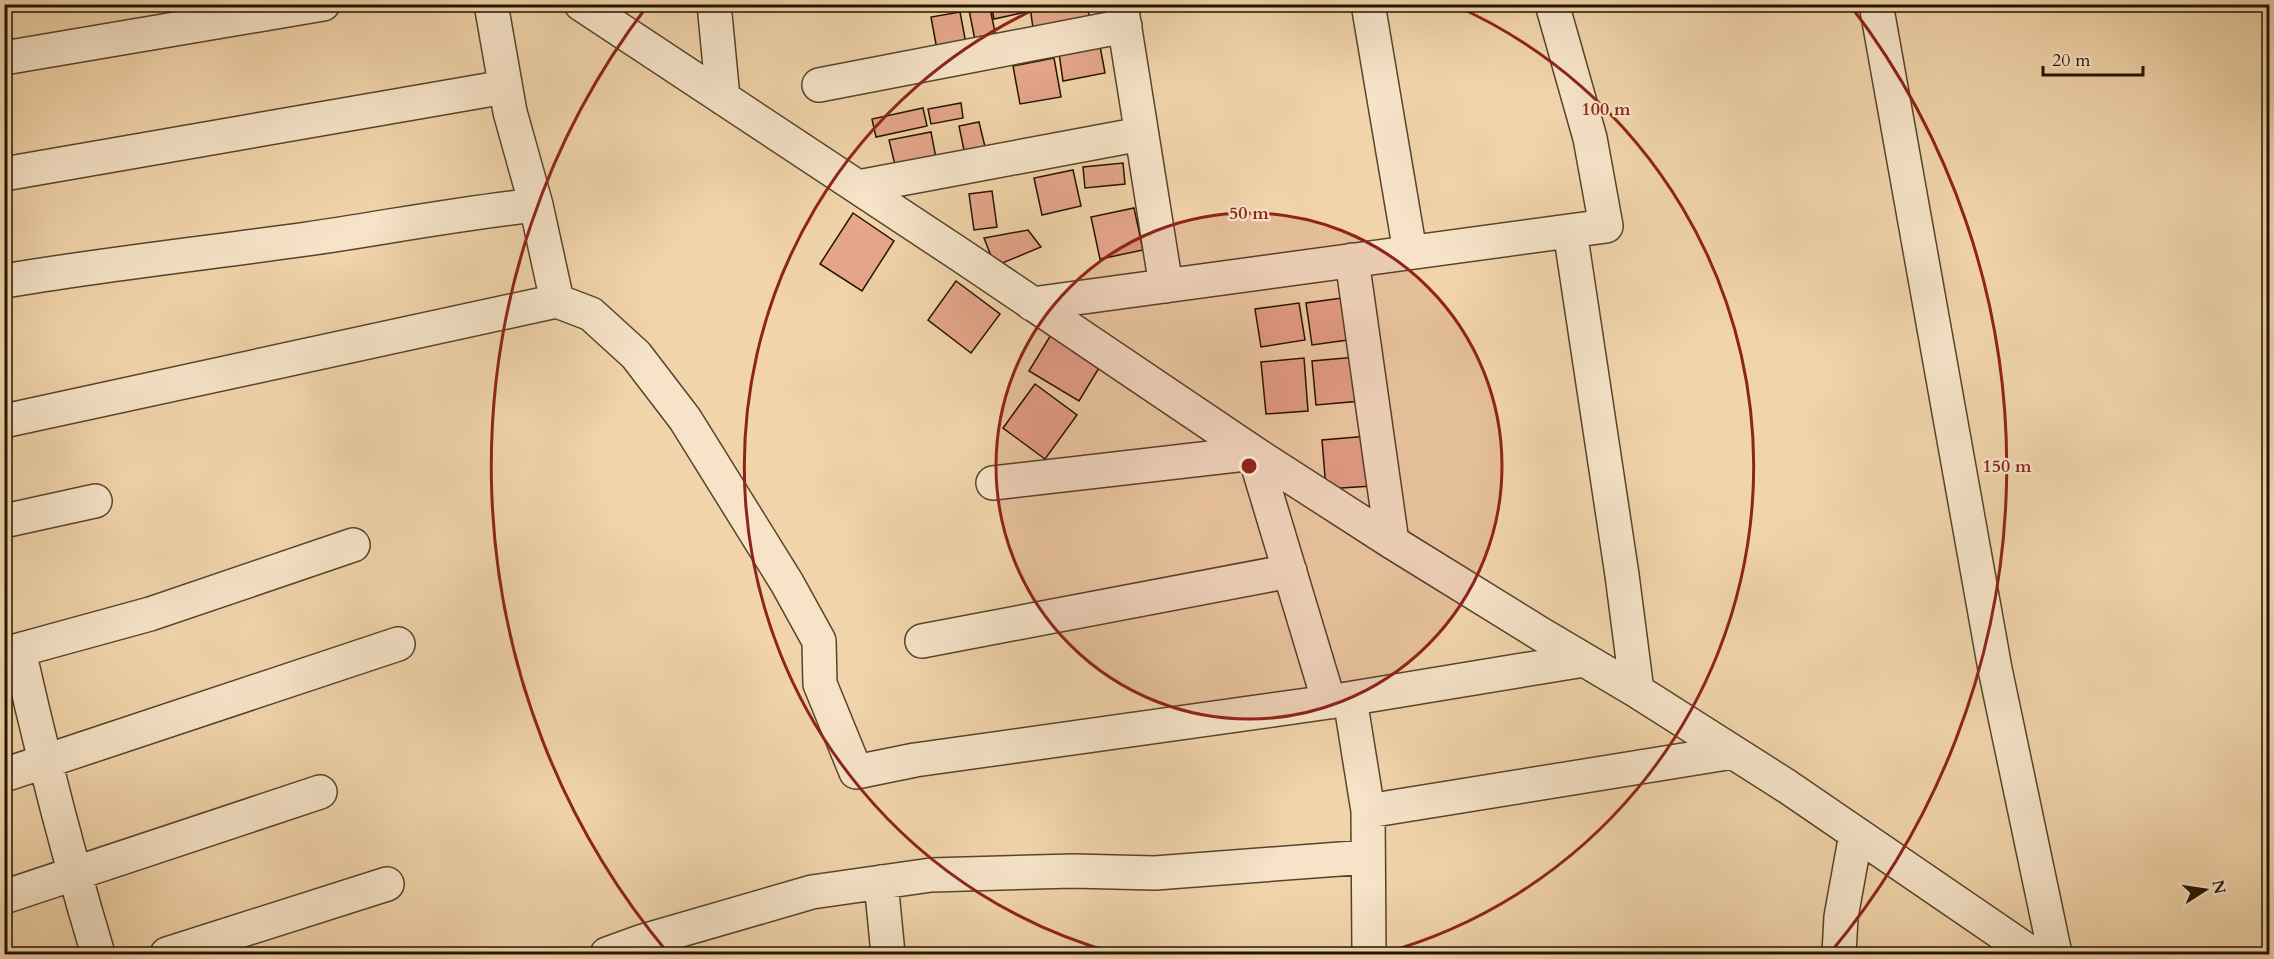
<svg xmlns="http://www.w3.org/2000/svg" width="2274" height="959" font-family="Cardo,serif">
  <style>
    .building { fill: #e6a68c; stroke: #231401; stroke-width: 1.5 }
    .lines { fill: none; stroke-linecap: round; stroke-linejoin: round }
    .minor-casing { stroke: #56442b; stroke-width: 36 }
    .minor { stroke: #f6e3c8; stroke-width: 33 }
    .ring { fill: none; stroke: #8f2418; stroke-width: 3 }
    .centre { fill: #8f2418; stroke: #f6e3c8; stroke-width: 3 }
    .ring-label { font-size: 18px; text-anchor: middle; font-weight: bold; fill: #8f2418; stroke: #f6e3c8; stroke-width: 4.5; stroke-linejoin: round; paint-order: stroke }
  </style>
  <rect width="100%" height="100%" fill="#f1d4aa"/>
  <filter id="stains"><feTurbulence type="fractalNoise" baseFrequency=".00333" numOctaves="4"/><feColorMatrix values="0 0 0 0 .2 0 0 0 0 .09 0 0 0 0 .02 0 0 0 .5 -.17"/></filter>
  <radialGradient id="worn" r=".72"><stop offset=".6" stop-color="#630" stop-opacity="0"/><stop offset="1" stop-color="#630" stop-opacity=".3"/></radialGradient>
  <path class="building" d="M989,4L997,41L976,45L968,5Z
    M991,4H1025L1026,12L994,19Z
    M1046,4H1087L1091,27L1034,35L1030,7Z
    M960,12L967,49L938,55L931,17Z
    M1100,46L1105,73L1063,81L1059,53Z
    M1054,58L1061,97L1020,104L1013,66Z
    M961,103L963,118L931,124L928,109Z
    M923,108L927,126L876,137L872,119Z
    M979,122L987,155L966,160L959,126Z
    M931,132L936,158L895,165L889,140Z
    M1123,163L1125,184L1085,188L1083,167Z
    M1073,170L1081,206L1042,215L1034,178Z
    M992,191L997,227L974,230L969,194Z
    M1134,208L1143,250L1100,259L1091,217Z
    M853,213L894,241L862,291L820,264Z
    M1028,230L1041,247L995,266L984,238Z
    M956,281L1000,314L971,353L928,320Z
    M1349,297L1355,339L1312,345L1306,303Z
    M1299,303L1305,340L1261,347L1255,309Z
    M1052,333L1102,363L1079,401L1029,371Z
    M1356,357L1361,401L1316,405L1312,361Z
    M1304,358L1308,411L1266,414L1261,362Z
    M1035,384L1077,415L1045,459L1003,428Z
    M1368,436L1372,486L1326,489L1322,440Z"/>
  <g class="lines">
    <defs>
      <path id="minor" d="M581,4L962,256L1254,453L1392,542L1539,633L1637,691L1788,787L2032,954
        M714,4L723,98
        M1121,4L1166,286
        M1368,4L1410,252
        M1876,4L1995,669L2055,954
        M4,58L323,4
        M819,85L1125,26
        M4,174L505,87
        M858,187L1141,134
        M1570,231L1622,575L1637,691
        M1352,260L1392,542
        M4,281C105,264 206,253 307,239C383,228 459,213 536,205
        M557,301L591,314L636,355L685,419L787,583L819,641L820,684L856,772L915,760L1329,702L1584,660
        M1032,304L1606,226L1590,138L1552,4
        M4,421L557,301L536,205L510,112L491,4
        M993,483L1254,453L1329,702
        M4,521L95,501
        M922,641L1290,571
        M19,651C42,753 68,854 98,954
        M4,654L150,614L353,545
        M1350,699L1368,811L1369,954
        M4,775L398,644
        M1368,811L1733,752
        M881,882L888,954
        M4,897L320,792
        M167,954L387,884
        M607,954L643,941L812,892L931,875L1073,871L1155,873L1367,857
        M1839,954L1841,917L1856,834"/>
    </defs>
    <use href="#minor" class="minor-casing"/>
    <use href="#minor" class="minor"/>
  </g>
  <circle cx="1249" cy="466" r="253" fill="#8f2418" fill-opacity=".12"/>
  <g class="ring">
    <circle cx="1249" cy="466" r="253"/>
    <path d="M1118 954A505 505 0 0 1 1044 5M1454 5A505 505 0 0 1 1380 954"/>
    <path d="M668 953A758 758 0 0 1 648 5M1850 5A758 758 0 0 1 1830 953"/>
  </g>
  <circle cx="1249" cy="466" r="9" class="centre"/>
  <g class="ring-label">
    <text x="1606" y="115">100 m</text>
    <text x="1249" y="219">50 m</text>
    <text x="2007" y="472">150 m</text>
  </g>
  <rect width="2274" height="959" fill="none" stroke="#f1d4aa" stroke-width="24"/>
  <rect x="6" y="6" width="2262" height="947" fill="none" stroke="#231401" stroke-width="3"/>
  <rect x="12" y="12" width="2250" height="935" fill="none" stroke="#231401" stroke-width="1.5"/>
  <g transform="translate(2205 890) rotate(78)" stroke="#f6e3c8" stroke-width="4.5" paint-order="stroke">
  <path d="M0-4.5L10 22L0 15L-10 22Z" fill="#231401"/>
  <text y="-9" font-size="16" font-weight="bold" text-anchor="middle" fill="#231401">N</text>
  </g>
  <path d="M2043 66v9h100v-9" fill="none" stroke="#231401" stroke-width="3"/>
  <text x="2052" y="66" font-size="18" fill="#231401" stroke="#f6e3c8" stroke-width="4.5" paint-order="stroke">20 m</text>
  <rect width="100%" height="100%" filter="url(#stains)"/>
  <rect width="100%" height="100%" fill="url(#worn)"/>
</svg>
